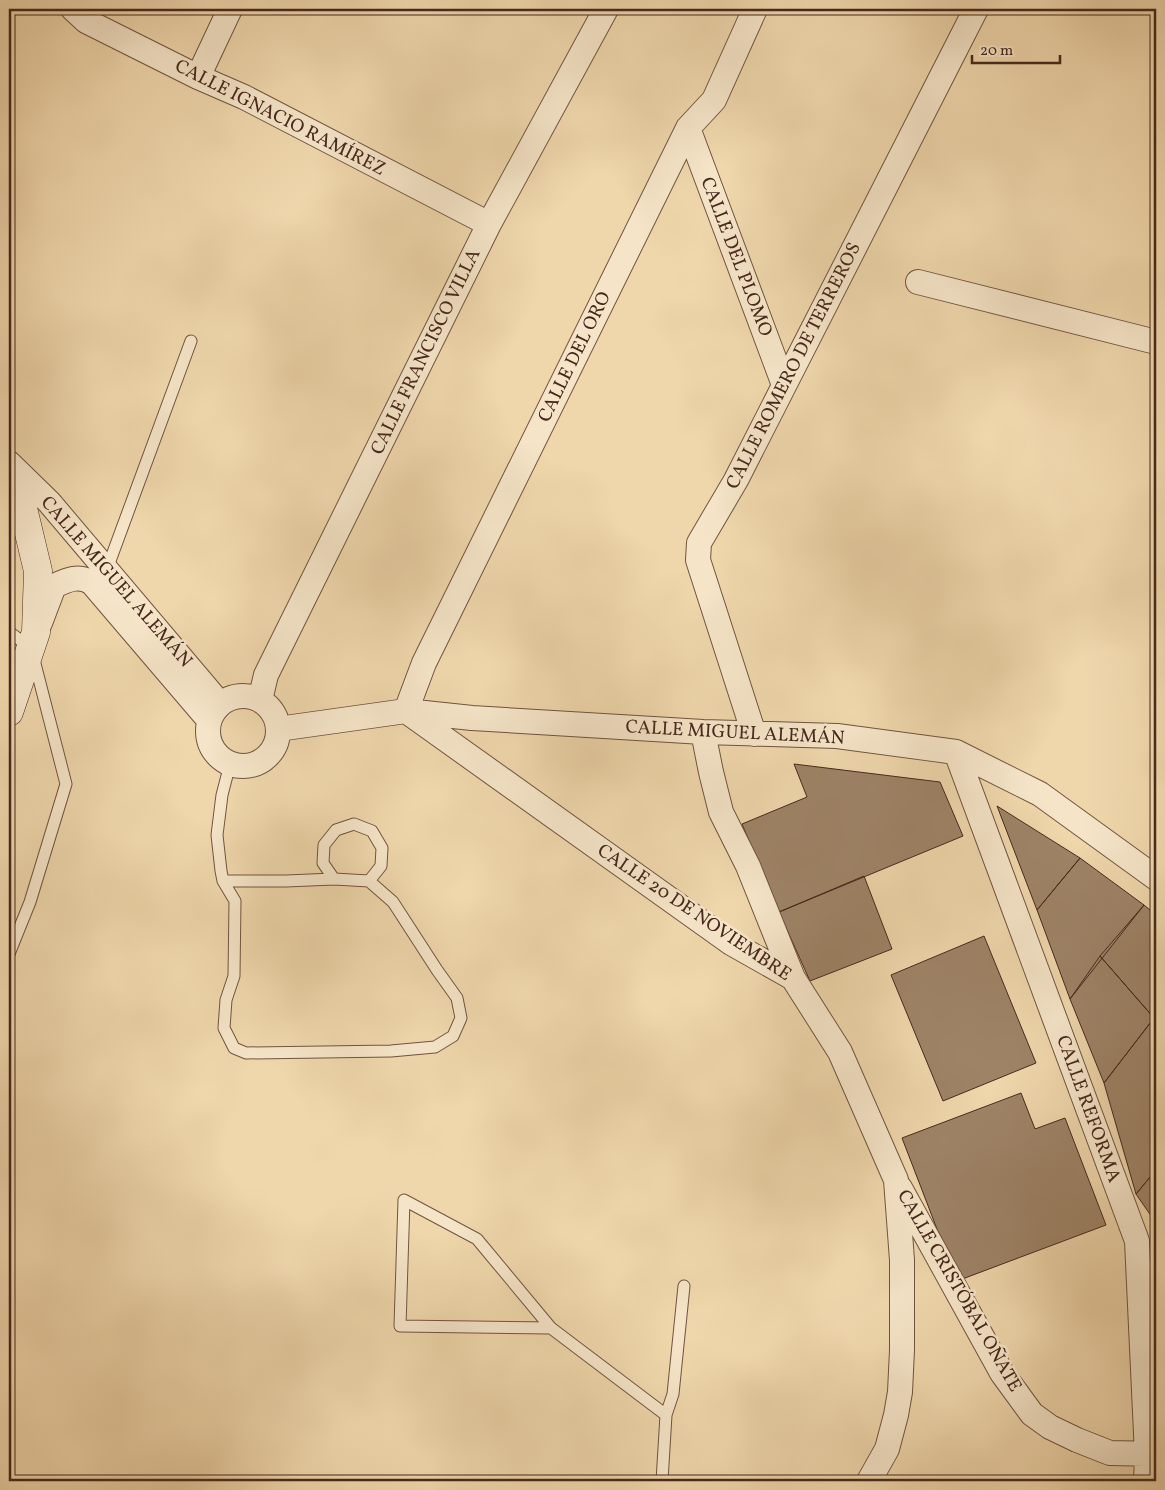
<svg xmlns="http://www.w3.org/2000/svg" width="1165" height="1490" font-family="Vollkorn,serif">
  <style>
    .building { fill: #9e8367; stroke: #46291d }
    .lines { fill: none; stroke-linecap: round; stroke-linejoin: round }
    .lane-casing { stroke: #705440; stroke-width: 13 }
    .street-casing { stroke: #705440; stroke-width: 26 }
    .secondary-casing { stroke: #46291d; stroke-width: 29 }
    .lane { stroke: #f5e4c8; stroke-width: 11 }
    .street { stroke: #f5e4c8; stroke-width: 24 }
    .secondary { stroke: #f5e4c8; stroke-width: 28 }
    .labels { text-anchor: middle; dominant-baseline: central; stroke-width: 5; stroke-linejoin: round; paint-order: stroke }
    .street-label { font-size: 19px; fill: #46291d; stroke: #f5e4c8 }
  </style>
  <rect width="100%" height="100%" fill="#efd6ab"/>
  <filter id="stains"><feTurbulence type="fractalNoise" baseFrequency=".004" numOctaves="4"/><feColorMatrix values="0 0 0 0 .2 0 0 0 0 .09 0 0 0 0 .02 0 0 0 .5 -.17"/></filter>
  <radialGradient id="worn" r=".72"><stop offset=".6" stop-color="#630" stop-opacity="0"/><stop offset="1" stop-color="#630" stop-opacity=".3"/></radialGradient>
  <path class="building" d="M9,648L15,650L9,666Z
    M794,764L940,782L963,836L779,912L742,824L807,797Z
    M997,806L1080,858L1037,910Z
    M1080,858L1144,905L1070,999L1037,910Z
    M864,876L892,949L810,981L779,912Z
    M1144,905L1156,915V1016L1154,1018L1100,956Z
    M984,936L1036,1063L943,1101L891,975Z
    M1100,956L1154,1018L1104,1083L1070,999Z
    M1154,1018L1156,1020V1170L1136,1194L1104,1083Z
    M1021,1093L1035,1129L1065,1118L1106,1225L957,1281L902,1138Z
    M1156,1170V1223L1136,1194Z"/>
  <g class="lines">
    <defs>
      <path id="lane" d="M105,571L107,569L191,341
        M9,632L31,648L66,784L30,902L9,954
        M230,764L222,795L217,835L221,871L223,881L235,901L234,976L226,1000L224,1028L234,1048L246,1053L391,1051L435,1047L453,1036L461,1018L457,998L437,970L393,902L369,881L334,879L323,863L324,845L336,830L354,824L372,831L382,848L381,866L369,881
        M223,881H286L334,879
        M551,1328L477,1239L404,1200L400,1326L551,1328L666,1415
        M662,1481L666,1415L673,1394L684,1286"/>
      <path id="street" d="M73,9L86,21L198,77L244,97L489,224
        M755,9L714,100L688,128L424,663L406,711L731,943L793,978L840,1052L896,1180L902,1260V1350L900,1392L896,1415L887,1449L869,1481
        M198,77L230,9
        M688,128L784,385
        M918,282L1156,342
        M9,463L49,502L220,704
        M40,623L54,586C67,580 79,574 92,583L209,720
        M208 731a35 35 0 1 1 70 0a35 35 0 1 1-70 0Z
        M260,700L266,675L489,224L606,9
        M278,729L406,711L472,718L703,732L837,736L956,752L1040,794L1156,878
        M703,732L711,772L721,812L748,866L793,978
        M754,734L698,560L699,543L736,480L976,9
        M956,752L1137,1241L1147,1455L1146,1481
        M900,1188L1002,1373L1032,1414L1050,1427L1077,1440L1110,1453L1156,1454"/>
      <path id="secondary" d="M9,478L22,504L38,571L36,632L9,712"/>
    </defs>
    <use href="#lane" class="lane-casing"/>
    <use href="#street" class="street-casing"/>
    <use href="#secondary" class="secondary-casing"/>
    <use href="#lane" class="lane"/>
    <use href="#street" class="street"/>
    <use href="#secondary" class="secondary"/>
  </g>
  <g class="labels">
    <g class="street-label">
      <text transform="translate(280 118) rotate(27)">CALLE IGNACIO RAMÍREZ</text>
      <text transform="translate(736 257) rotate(69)">CALLE DEL PLOMO</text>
      <text transform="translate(426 352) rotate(-64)">CALLE FRANCISCO VILLA</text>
      <text transform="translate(575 357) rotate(-64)">CALLE DEL ORO</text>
      <text transform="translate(794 366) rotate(-63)">CALLE ROMERO DE TERREROS</text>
      <text transform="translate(116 582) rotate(49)">CALLE MIGUEL ALEMÁN</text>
      <text transform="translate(735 733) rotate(3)">CALLE MIGUEL ALEMÁN</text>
      <text transform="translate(694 913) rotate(34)">CALLE 20 DE NOVIEMBRE</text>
      <text transform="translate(1088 1109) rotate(70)">CALLE REFORMA</text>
      <text transform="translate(959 1291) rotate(60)">CALLE CRISTÓBAL OÑATE</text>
    </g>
  </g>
  <rect width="1165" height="1490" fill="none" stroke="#efd6ab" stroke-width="30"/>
  <rect x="10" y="10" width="1145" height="1470" fill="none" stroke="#46291d" stroke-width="2.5"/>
  <rect x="15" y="15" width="1135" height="1460" fill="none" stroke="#46291d"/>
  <path d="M972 55v8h88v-8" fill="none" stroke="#46291d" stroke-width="2.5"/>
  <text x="980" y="55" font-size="15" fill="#46291d" stroke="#f5e4c8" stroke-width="4" paint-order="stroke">20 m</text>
  <rect width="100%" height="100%" filter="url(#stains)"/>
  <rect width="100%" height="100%" fill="url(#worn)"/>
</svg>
